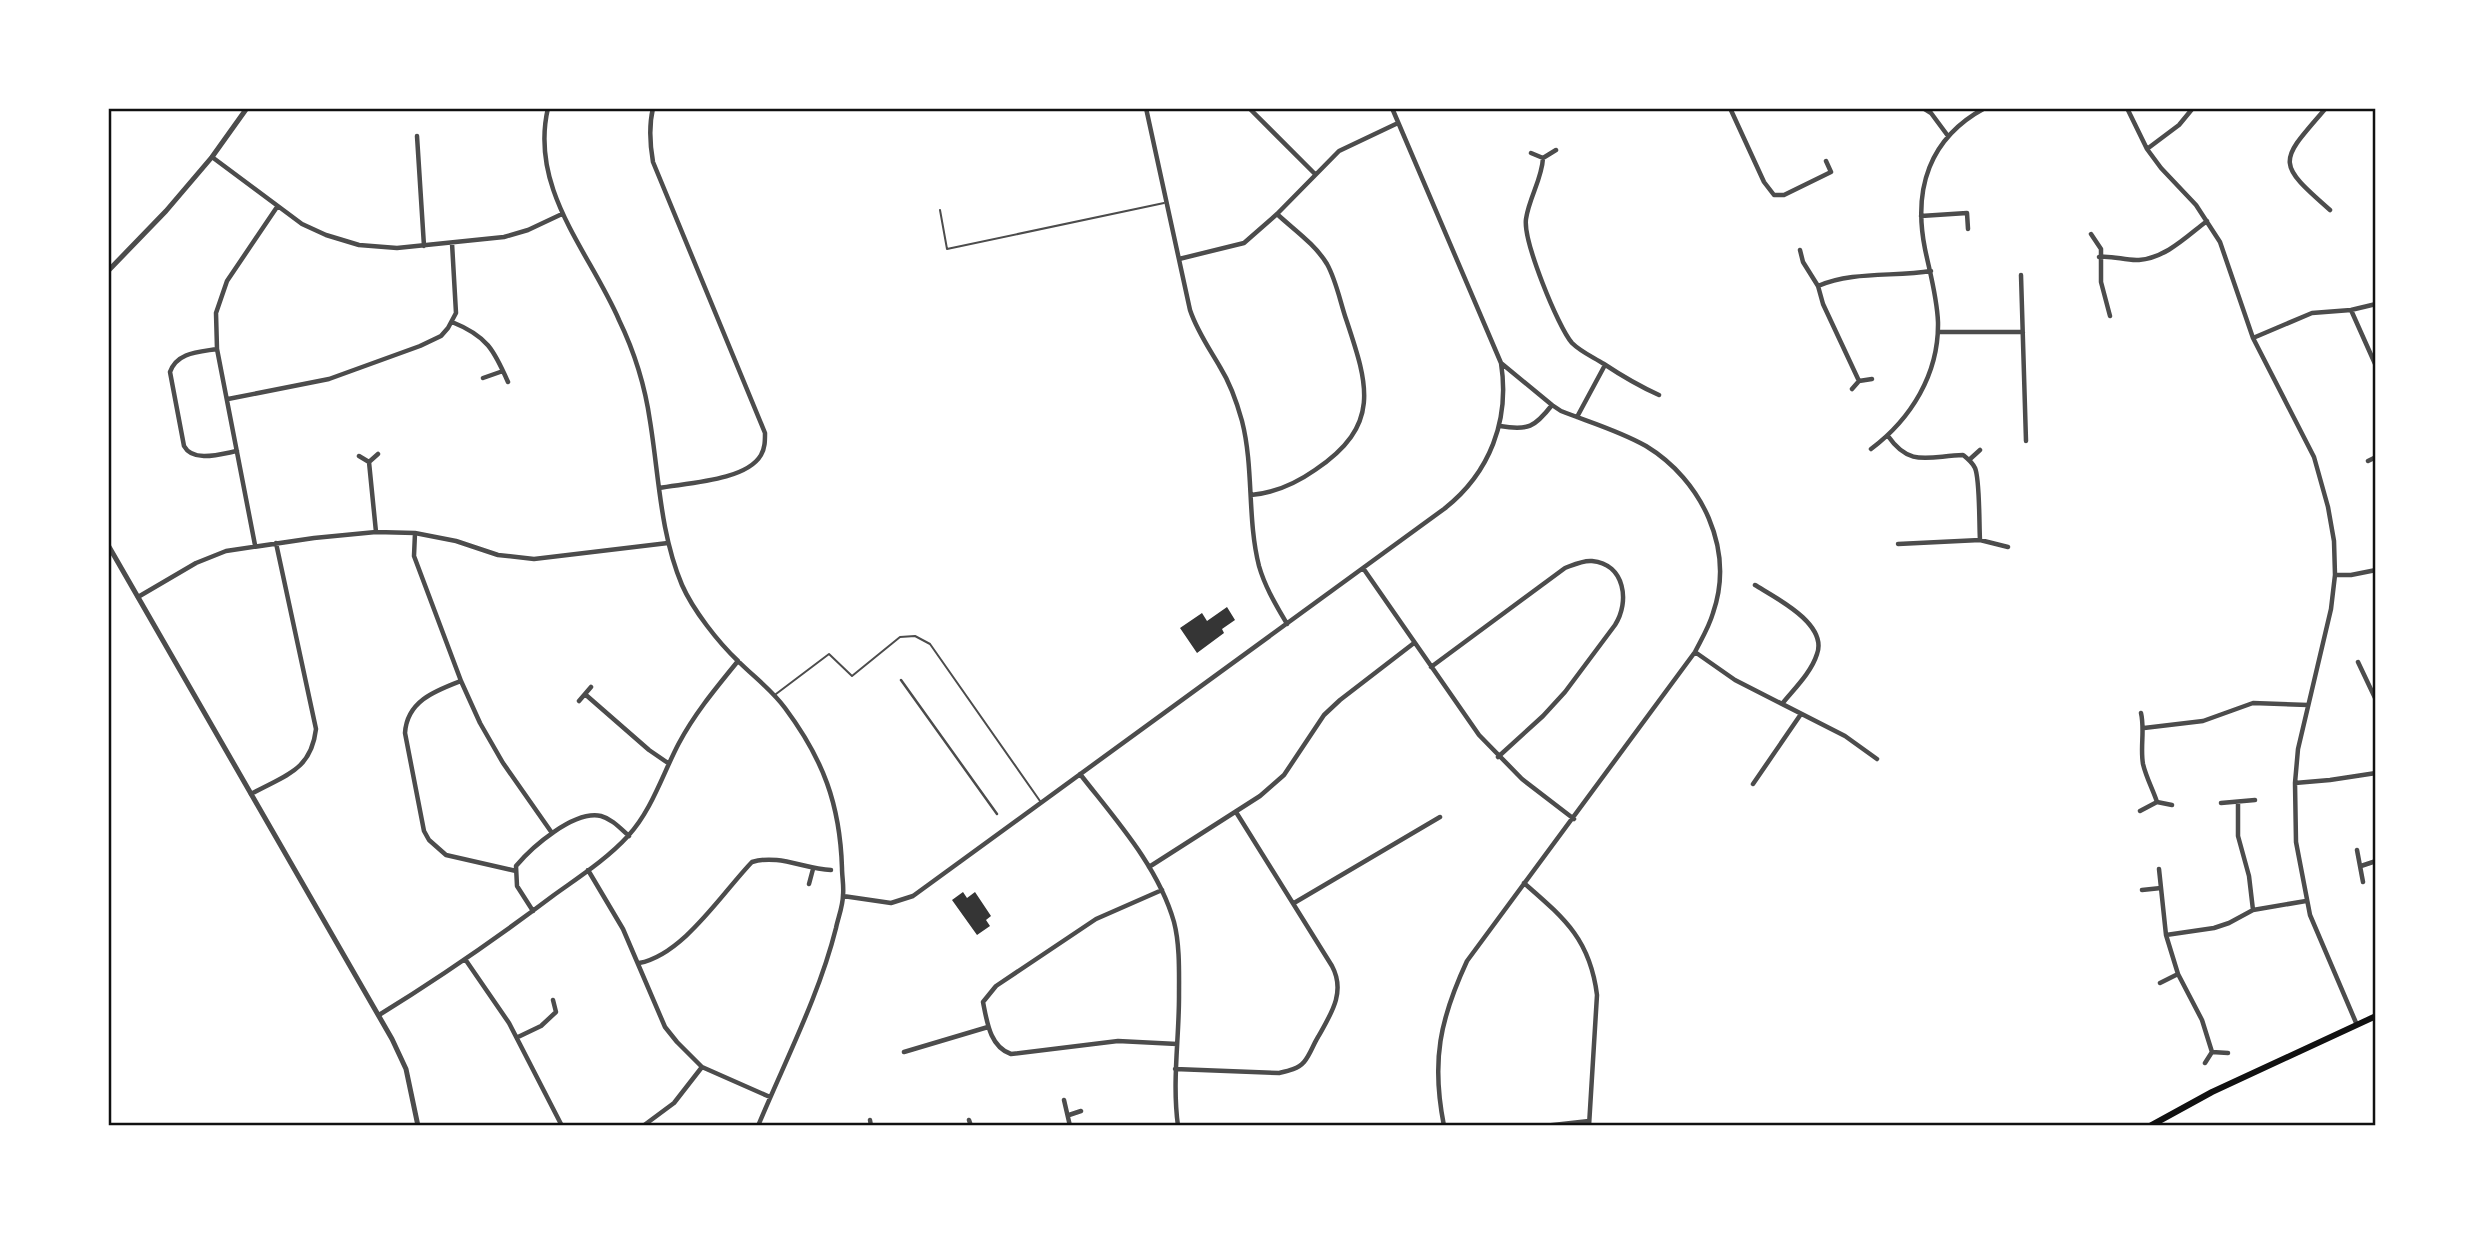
<svg xmlns="http://www.w3.org/2000/svg" width="2484" height="1234" font-family="'Exo 2',sans-serif">
  <style>
    .building { fill: #353535 }
    .lines { fill: none; stroke-linecap: round; stroke-linejoin: round }
    .service { stroke: #4c4c4c; stroke-width: 2 }
    .pedestrian { stroke: #4c4c4c; stroke-width: 2.5 }
    .minor { stroke: #4c4c4c; stroke-width: 4.5 }
    .tertiary { stroke: #4c4c4c; stroke-width: 5 }
    .primary { stroke: #111; stroke-width: 6 }
    .neatline { fill: none; stroke: #111; stroke-width: 2.5 }
  </style>
  <rect width="100%" height="100%" fill="#fff"/>
  <path class="building" d="M1227,607L1235,620L1222,629L1224,633L1197,653L1180,628L1202,613L1207,621Z
    M963,892L967,898L975,892L991,916L986,920L990,926L977,935L952,900Z"/>
  <g class="lines">
    <path class="service" d="M940,210L947,249L1164,203
      M776,694L829,654L852,676L900,637L915,636L930,644L1040,801"/>
    <path class="pedestrian" d="M901,680L997,814"/>
    <path class="minor" d="M548,108C529,189 589,251 619,320C634,351 645,386 650,421C659,476 660,533 682,585C693,610 718,642 738,661C754,677 771,689 785,708C823,759 840,804 842,868C842,877 844,886 843,895C843,906 838,918 836,928C819,996 785,1061 758,1126
      M653,108C649,125 650,145 653,162L765,433C765,441 765,448 761,455C746,481 686,483 659,488
      M1146,108L1190,310C1197,331 1209,348 1220,367C1230,383 1237,403 1242,421C1254,468 1247,519 1259,566C1265,587 1276,605 1287,624
      M1249,108L1315,174
      M1730,108L1764,182L1774,195H1784L1831,172L1826,161
      M1923,108L1931,113L1948,136
      M2127,108L2147,149L2161,168L2196,205L2220,242L2253,338L2314,457L2328,507L2334,541L2335,575L2331,609L2298,749L2295,783L2296,842L2310,915L2357,1025
      M2326,108C2279,162 2275,162 2330,210
      M2373,108L2376,109
      M417,136L424,246
      M2147,149L2179,125L2193,108
      M1531,153L1543,158L1556,150
      M212,157L302,224L326,235L359,245L397,248L504,237L528,230L562,214
      M1543,158C1542,179 1529,198 1526,219C1523,241 1558,327 1572,343C1581,352 1593,357 1604,364C1622,376 1639,386 1659,395
      M1921,216L1967,213L1968,229
      M2091,234L2101,249V282L2110,316
      M1800,250L1803,262L1818,286L1823,304L1859,381
      M2099,257C2113,255 2125,261 2139,260C2166,258 2187,236 2207,221
      M1179,259L1244,243L1277,214L1339,151L1398,123
      M2021,275L2026,441
      M1818,286C1852,271 1894,277 1931,271
      M2351,310L2376,366
      M452,322C487,336 494,350 508,382
      M1938,332H2023
      M2253,338L2312,313L2351,310L2376,304
      M217,349C199,352 177,352 170,372L184,446C193,463 221,454 237,451
      M1501,363L1552,405
      M483,378L503,371
      M1852,389L1859,381L1872,379
      M228,399L329,379L420,346L441,336L448,328L456,313L452,243
      M1577,417L1605,365
      M1888,436C1910,468 1929,456 1963,455C1968,459 1972,462 1975,468C1980,479 1979,525 1980,540
      M1871,449C1911,419 1939,374 1938,322C1937,297 1930,273 1925,249C1913,189 1929,138 1985,108
      M359,456L369,462L378,454
      M1969,460L1980,450
      M2368,461L2376,457
      M369,462L376,532
      M1251,495C1275,493 1295,484 1315,470C1382,425 1368,385 1346,319C1340,301 1336,280 1327,264C1315,244 1293,229 1277,214
      M415,533L414,556L417,564L461,681L480,723L503,763L552,833
      M1898,544L1980,540L2008,547
      M255,545L217,349L216,313L227,281L277,207
      M1363,568L1479,735L1522,779L1574,819
      M2335,575H2351L2376,570
      M1755,585C1776,598 1828,624 1817,654C1811,673 1794,689 1782,704
      M138,597L196,563L226,551L314,538L376,532L415,533L456,541L498,555L534,559L668,543
      M1695,652L1735,680L1845,736L1877,759
      M2358,662L2376,700
      M1431,667L1565,568C1573,565 1583,560 1592,561C1625,564 1630,602 1615,625L1565,692L1543,716L1498,757
      M461,681C435,691 407,701 405,733L424,831L429,840L446,855L516,871
      M586,695L649,750L668,763
      M579,701L591,687
      M2141,713C2145,730 2140,747 2143,764C2146,777 2153,790 2157,802
      M2144,728L2203,721L2253,703L2308,705
      M1080,774C1115,819 1158,866 1174,922C1180,945 1179,973 1179,997C1179,1040 1172,1082 1178,1126
      M2295,783L2330,780L2376,773
      M1753,784L1801,714
      M251,794C285,775 311,771 316,729L276,543
      M2221,803L2255,800
      M2238,803V836L2249,876L2253,910
      M2140,811L2157,802L2172,805
      M2357,850L2363,882
      M2361,866L2376,861
      M1149,867L1260,796L1284,775L1324,715L1340,700L1414,643
      M2159,869L2166,935L2178,974
      M588,870L623,929L665,1027L677,1042L702,1067L770,1097
      M1524,883C1564,918 1590,939 1597,995L1589,1126
      M809,884L813,869
      M1162,890L1096,919L996,986L983,1002C987,1022 990,1047 1011,1054L1118,1041L1177,1044
      M2142,890L2161,888
      M843,896L891,903L913,896L1444,509C1490,473 1510,420 1501,363L1392,108
      M1294,903L1440,817
      M533,911L517,886L516,866C532,847 574,810 601,816C612,819 620,828 629,836
      M2166,935L2214,928L2229,923L2253,910L2306,901
      M465,959L509,1023L562,1126
      M639,963C683,955 722,893 752,862C779,854 804,869 831,870
      M2160,983L2178,974L2202,1020L2212,1052
      M379,1015C439,978 497,938 554,895C579,877 607,859 628,836C652,810 663,773 679,743C695,713 716,688 738,661
      M518,1037L541,1026L556,1012L553,1000
      M904,1052L988,1027
      M2205,1063L2212,1052L2228,1053
      M1175,1069L1279,1073C1288,1071 1298,1069 1304,1062C1310,1055 1313,1045 1318,1037C1331,1014 1346,992 1332,966L1236,812
      M1064,1100L1070,1126
      M1069,1115L1081,1111
      M870,1120L871,1126
      M969,1120L971,1126
      M643,1126L674,1103L702,1067
      M1444,1126C1431,1061 1440,1019 1467,961L1695,652C1701,640 1709,627 1713,613C1735,549 1702,480 1646,446C1620,431 1589,422 1561,411L1552,405C1535,427 1528,431 1500,426
      M1544,1126L1589,1121"/>
    <path class="tertiary" d="M108,271L166,211L212,157L247,108
      M108,545L392,1039L406,1069L418,1126"/>
    <path class="primary" d="M2150,1126L2212,1092L2376,1016"/>
  </g>
  <rect width="2484" height="1234" fill="none" stroke="#ffffff" stroke-width="220"/>
  <rect x="110" y="110" width="2264" height="1014" class="neatline"/>
</svg>
